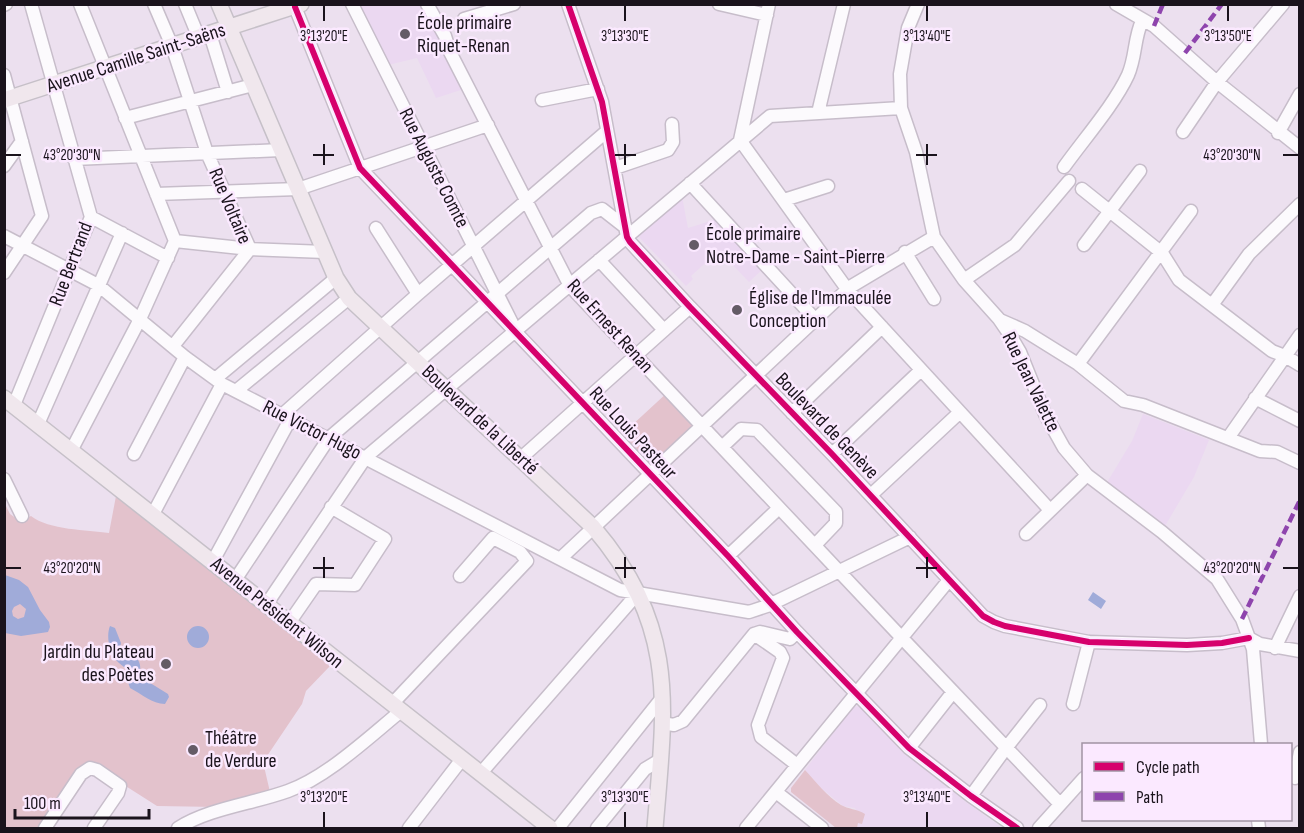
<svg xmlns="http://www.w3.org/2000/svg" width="1304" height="833" font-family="'Sofia Sans Condensed',sans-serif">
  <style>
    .built { fill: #ebd8f1 }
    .green { fill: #e3c2cc }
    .water { fill: #a0abd9; fill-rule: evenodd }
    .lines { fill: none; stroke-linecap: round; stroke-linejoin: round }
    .minor-casing { stroke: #c7bdca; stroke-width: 15 }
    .major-casing { stroke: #c6c0c8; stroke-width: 18 }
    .minor { stroke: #fcfafd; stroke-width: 12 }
    .major { stroke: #f0e7ed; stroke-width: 15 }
    .quiet { stroke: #8e44ad; stroke-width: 4.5; stroke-dasharray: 9 4.5; stroke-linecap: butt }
    .cycleway-casing { stroke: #fbe9ff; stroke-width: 10 }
    .cycleway { stroke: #d6006c; stroke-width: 6 }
    .ticks { fill: none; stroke: #1a131c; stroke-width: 2 }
    .poi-dot { fill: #645b66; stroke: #fbe9ff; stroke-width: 2 }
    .labels { text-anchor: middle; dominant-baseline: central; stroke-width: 5; stroke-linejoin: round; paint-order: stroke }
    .poi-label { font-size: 20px; fill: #1a131c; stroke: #fbe9ff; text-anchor: start }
    .street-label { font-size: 20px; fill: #1a131c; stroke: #fbe9ff }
    .ticks-label { font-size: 15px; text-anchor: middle; fill: #1a131c; stroke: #fbe9ff; stroke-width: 5; stroke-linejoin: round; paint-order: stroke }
  </style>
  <rect width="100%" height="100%" fill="#ece0ef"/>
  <path class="built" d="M359,5H421L464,89L436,98L417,58L388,65Z
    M682,196L688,228L717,219L763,269L749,282L727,259L718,261L713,256L691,276L693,279L686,286L637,235Z
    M1143,414L1209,440L1194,477L1165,526L1106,484L1132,441Z
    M861,706L907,755L967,803L1003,828H857L858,823L862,824L855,808L843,806L821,788L805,770L853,707Z"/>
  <path class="green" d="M669,391L701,424L649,474L617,439Z
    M116,496L330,666L306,691L302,704L263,762L270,792L217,807L157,806L99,769L88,765L42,828H5L4,502L10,514L20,521L31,516C49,530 87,530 109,533Z
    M805,770C816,782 827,796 841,805C848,809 857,809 865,814L862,824L858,823L857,828H836L791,792V788Z"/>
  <path class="water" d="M5,575L19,580L28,587L40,610L49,622L50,627L48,632L21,636L5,633ZM20,604L26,609L24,617L18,619L13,616L12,611L14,607Z
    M1093,592L1106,601L1101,609L1088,600Z
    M187 637a11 11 0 1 1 22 0a11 11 0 1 1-22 0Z
    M110,626L115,628L121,643L120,648L124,653L131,652C142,662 141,666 139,679L147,681L168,694L169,697L165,704C152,704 142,694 130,688L128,682L136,681C132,670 123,668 116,660C109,651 106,636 110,626Z"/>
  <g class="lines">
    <defs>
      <path id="minor" d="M80,4L175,241
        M154,4L172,46L207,153L250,249L173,346
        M185,4L199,38
        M352,4L512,323
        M427,4L445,36L450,52L570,286L901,637L1060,804
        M568,4L602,102L627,237L630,242L690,307L832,454L983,616L994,622L1005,626L1089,642L1187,645L1222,643L1249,638
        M719,4L767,15
        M769,4L740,140L847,289L1050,510
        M918,4L908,28L900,74L901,108L916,152L934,237L964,280L999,319L1010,335L1020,352L1045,414L1064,448L1087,475L1162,532L1217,579L1242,619L1253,649L1261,744
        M1116,4L1154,26L1217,82L1300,148
        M4,5L6,4
        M295,7L360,168L728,556L797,632L909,748L971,796L1017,828
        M464,19L514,4
        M210,34L228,92
        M4,75L42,216L4,273
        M542,100L598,89
        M818,113L844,4
        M125,118L253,85
        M1183,132L1217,82L1283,4
        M1278,133L1300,94
        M74,159L281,150
        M4,166L22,141
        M1064,167C1084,139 1114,105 1128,75C1136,57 1134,38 1142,21
        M615,168L668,150L673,142L672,124
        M690,183L814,318
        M1082,189L1162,253L1179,280L1272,351L1285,356L1300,365
        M156,194L298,189L488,125
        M784,200L828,186
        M91,217L168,258
        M376,228L418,294
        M4,236L98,285L185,357L222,384L620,590L749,612L767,606L910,537
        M175,241L250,249L325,252
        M1084,245L1140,171
        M905,252L934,299
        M599,260L664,330
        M964,280L1015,245L1069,181
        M1212,305L1249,254L1300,204
        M1000,320L1025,331L1078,364L1124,401L1143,405L1260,451L1277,452L1300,463
        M1078,364L1191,211
        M215,379L336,278
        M236,391L349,298
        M1255,398L1300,421
        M14,405L91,217L31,4
        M792,413L882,327
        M283,414L418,294L607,131
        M38,424L122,233
        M1228,438L1300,335
        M722,447L741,429L757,430L836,512V523L815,545
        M71,451L140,319L175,241
        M134,454L185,357
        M832,454L921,370
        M521,458L690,307
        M4,479L22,516
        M871,495L959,413
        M153,514L222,384
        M1026,534L1087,475
        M728,556L779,508
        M561,558L850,287L934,237
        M213,561L291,418
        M235,580L329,438L591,213L602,209L625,227
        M266,605L366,457L770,116L901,108
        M289,623L316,584L355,585L385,539L331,507
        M754,634L780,652L783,658L758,725L761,737L797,765
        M1249,638L1260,644L1300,651
        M1275,648L1300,596
        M392,704L527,561L520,552L493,538L460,576
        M1073,704L1089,642
        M662,723L674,725L683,721L754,634L760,632L790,639L797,632
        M909,748L953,692
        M480,774L638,593
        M1295,778L1300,752
        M776,792L822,828
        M971,796L1006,748L1040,705
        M1258,820L1259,828
        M45,828L81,774L90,768L97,770L120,786L118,793L94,828
        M178,828C210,808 252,804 288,791C327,777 368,738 401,711
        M409,828L462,759
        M558,828L662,698
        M597,828L645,769L660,760
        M746,828L949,580
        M1039,828L1084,778"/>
      <path id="major" d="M219,4L336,278L349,298L593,527C679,628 665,706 655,828
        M4,100L301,4
        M4,398L550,828"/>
    </defs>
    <use href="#minor" class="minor-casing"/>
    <use href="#major" class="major-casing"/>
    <use href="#minor" class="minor"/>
    <use href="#major" class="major"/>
    <path class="quiet" d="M1154,26L1163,4
      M1185,53L1222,4
      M1242,619L1300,500"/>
    <defs>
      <path id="cycleway" d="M568,4L602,102L627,237L630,242L690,307L832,454L983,616L994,622L1005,626L1089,642L1187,645L1222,643L1249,638
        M295,7L360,168L728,556L797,632L909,748L971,796L1017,828"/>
    </defs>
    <use href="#cycleway" class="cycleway-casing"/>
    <use href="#cycleway" class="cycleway"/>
  </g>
  <path class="ticks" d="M324,6V21M625,6V21M927,6V21M1228,6V21M324,144V165M625,144V165M927,144V165M6,155H21M313,155H334M615,155H636M916,155H937M1283,155H1298M324,557V578M625,557V578M927,557V578M6,568H21M313,568H334M615,568H636M916,568H937M1283,568H1298M324,812V827M625,812V827M927,812V827"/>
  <g class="poi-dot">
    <circle cx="405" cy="34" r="6"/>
    <circle cx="694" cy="245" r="6"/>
    <circle cx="737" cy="310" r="6"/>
    <circle cx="166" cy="664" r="6"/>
    <circle cx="193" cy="750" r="6"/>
  </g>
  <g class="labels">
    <g class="poi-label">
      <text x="417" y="23">École primaire<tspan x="417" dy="23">Riquet-Renan</tspan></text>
      <text x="706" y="234">École primaire<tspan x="706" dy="23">Notre-Dame - Saint-Pierre</tspan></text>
      <text x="749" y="298">Église de l'Immaculée<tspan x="749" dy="23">Conception</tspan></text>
      <text x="154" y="652" text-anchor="end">Jardin du Plateau<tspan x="154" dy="23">des Poètes</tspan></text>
      <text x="205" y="738">Théâtre<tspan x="205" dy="23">de Verdure</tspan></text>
    </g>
    <g class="street-label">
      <text transform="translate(136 58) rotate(-18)">Avenue Camille Saint-Saëns</text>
      <text transform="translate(434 168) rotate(63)">Rue Auguste Comte</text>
      <text transform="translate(230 206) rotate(67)">Rue Voltaire</text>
      <text transform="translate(71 264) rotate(-69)">Rue Bertrand</text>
      <text transform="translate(610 326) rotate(48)">Rue Ernest Renan</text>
      <text transform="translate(1031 382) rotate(64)">Rue Jean Valette</text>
      <text transform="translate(480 420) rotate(43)">Boulevard de la Liberté</text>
      <text transform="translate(827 426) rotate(46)">Boulevard de Genève</text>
      <text transform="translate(312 430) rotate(27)">Rue Victor Hugo</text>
      <text transform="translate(633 433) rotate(47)">Rue Louis Pasteur</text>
      <text transform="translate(277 613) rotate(39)">Avenue Président Wilson</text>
    </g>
  </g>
  <g class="ticks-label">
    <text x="324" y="41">3°13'20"E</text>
    <text x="625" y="41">3°13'30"E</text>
    <text x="927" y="41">3°13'40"E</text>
    <text x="1228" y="41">3°13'50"E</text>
    <text x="72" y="160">43°20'30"N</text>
    <text x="1232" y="160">43°20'30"N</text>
    <text x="72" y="573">43°20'20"N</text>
    <text x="1232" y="573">43°20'20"N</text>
    <text x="324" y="802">3°13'20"E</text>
    <text x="625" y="802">3°13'30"E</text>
    <text x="927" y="802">3°13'40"E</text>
  </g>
  <rect width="1304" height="833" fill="none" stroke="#1a131c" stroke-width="12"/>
  <rect x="1082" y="743" width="210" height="78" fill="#fbe9ff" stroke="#a193a4" stroke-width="1.5"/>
  <rect x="1094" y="762" width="30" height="9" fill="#d6006c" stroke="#a193a4" stroke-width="1.5"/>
  <text x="1136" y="773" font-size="18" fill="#1a131c">Cycle path</text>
  <rect x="1094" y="792" width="30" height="9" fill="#8e44ad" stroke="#a193a4" stroke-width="1.5"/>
  <text x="1136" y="803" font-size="18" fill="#1a131c">Path</text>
  <path d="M15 809v9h134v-9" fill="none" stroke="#1a131c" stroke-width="3"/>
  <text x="24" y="809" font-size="18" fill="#1a131c" stroke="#fbe9ff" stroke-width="4.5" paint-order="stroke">100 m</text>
</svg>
